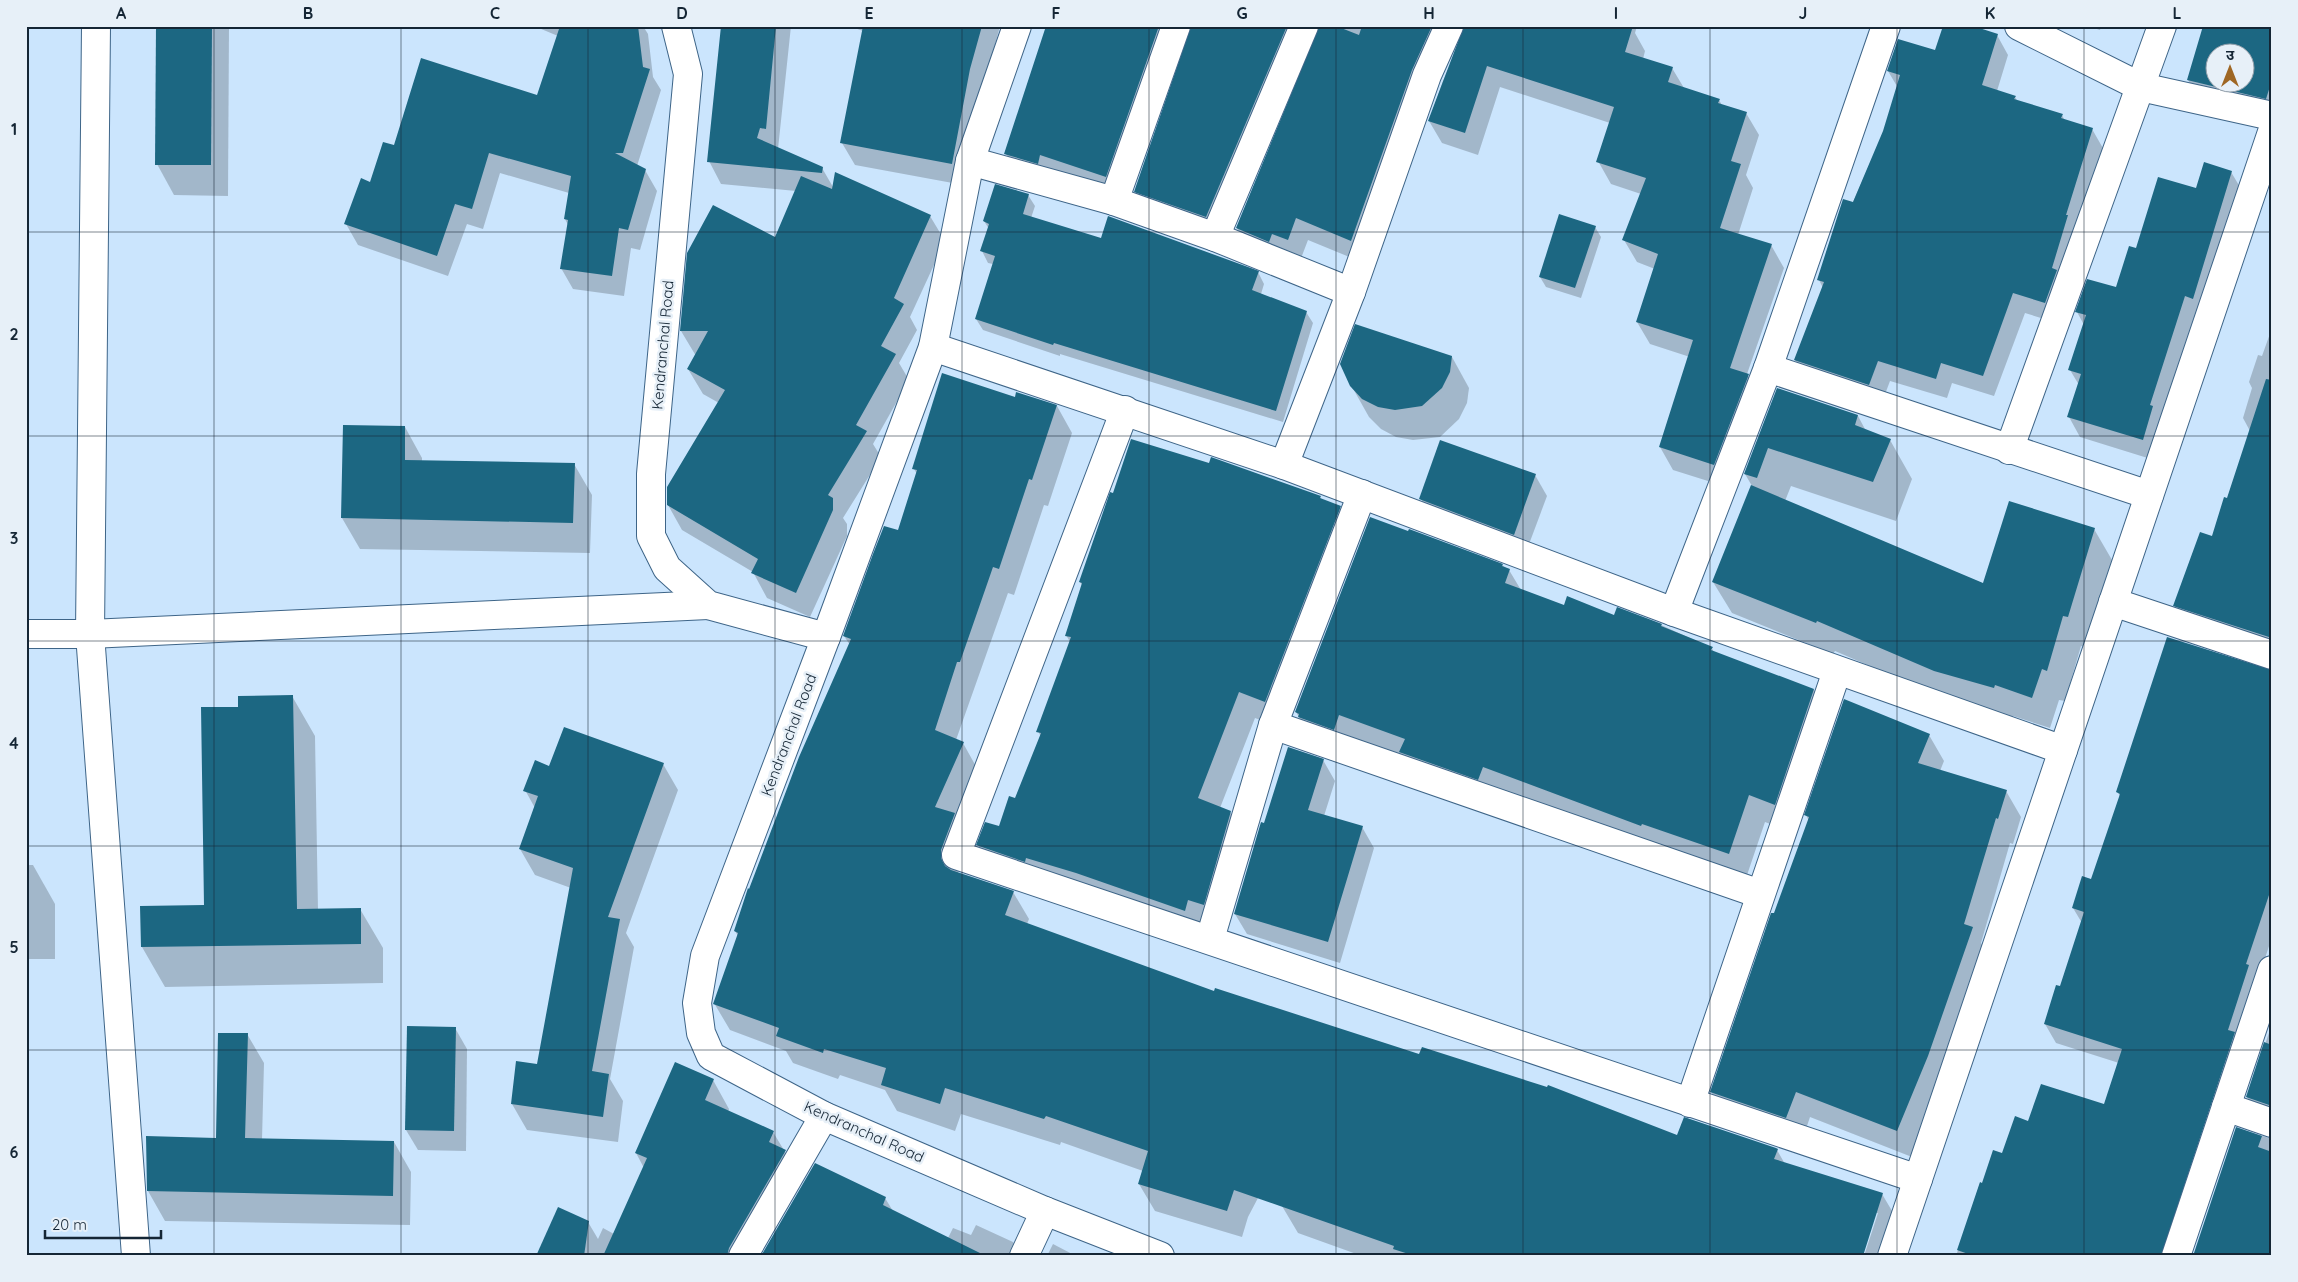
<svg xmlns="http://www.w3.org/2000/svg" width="2298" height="1282" viewBox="0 0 2298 1282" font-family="Quicksand,'Noto Sans Devanagari',sans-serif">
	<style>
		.shadow { fill: #0003; fill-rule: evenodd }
		.building { fill: #1c6782; fill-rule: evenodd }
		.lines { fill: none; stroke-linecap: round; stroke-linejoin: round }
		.minor-casing { stroke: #3e6588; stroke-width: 30 }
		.minor { stroke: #fff; stroke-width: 28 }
		.grid { fill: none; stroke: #152635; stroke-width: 1; stroke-opacity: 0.55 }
		.labels { text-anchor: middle; stroke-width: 5; stroke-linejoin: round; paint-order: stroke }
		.street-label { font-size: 15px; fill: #152635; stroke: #e7f0f8 }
		.neatline { fill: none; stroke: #152635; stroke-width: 2 }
		.grid-label { font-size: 16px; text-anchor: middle; font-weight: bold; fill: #152635 }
	</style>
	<rect width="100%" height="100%" fill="#cbe5fd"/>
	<g class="shadow">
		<path d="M158,26H229L228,196L174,195L157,164Z"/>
		<path d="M534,26H643L648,34L653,77L661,90L637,166L645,170L657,191L640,250L631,248L624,296L573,289L561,268L568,225L565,219L569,193L500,173L483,229L467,224L448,276L358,245L346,224L394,147L538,97L558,36Z"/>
		<path d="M723,26H791L778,149L822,168L833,187L930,216L945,241L910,317L917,330L899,363L909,380L873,444L881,457L843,518L847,524V536L810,617L767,598L753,572L682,530L668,505L719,403L703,394L688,369L696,356L681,331L688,253L776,239L796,191L721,184L709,161Z"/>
		<path d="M849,26H1000L958,184L855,165L842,143L863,31Z"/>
		<path d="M1046,26H1637L1635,33L1645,51L1643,59L1672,68L1684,88L1719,100L1722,105L1746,113L1759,135L1746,175L1753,188L1738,235L1771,245L1784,268L1747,374L1761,397L1727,487L1673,470L1660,447L1690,357L1650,344L1637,322L1655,269L1637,262L1624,240L1641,194L1611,184L1598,161L1610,123L1500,87L1478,155L1442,143L1429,121L1443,81L1464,33L1453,35L1364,263L1308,240L1300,261L1250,251L1237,228L1319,33H1316L1219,239L1148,214L1135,191L1191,33H1186L1119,199L1019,177L1006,154L1047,28Z"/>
		<path d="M2087,26H2101L2100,30Z"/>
		<path d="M2205,26H2272V118L2200,101L2188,80ZM2216,52H2246V82H2216Z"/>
		<path d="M1997,35L2008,55L1997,91L2015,97L2018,102L2062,115L2065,121L2092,129L2104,150L2057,323L2025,313L1994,396L1952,383L1947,398L1890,381L1881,405L1807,380L1795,360L1823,288L1819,280L1884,131L1898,88L1888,71L1936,52Z"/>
		<path d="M2231,172L2243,192L2154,460L2080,437L2069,417L2079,385L2070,370L2084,325L2077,312L2117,289L2137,250L2197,190Z"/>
		<path d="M1028,195L1035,206L1031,218L1102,240L1258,272L1264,284L1261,294L1306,312L1313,323L1283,422L1060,354V356L983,330L976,319L993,264L988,263L982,251L989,229L984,221Z"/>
		<path d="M1595,227L1601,237L1581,298L1546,287L1540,277Z"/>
		<path d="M2272,328V653L2186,625L2175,605L2212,537L2227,500L2250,431L2243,418L2252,388L2249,382L2258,355L2262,356Z"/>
		<path d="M1452,357L1469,388L1467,403L1459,419L1440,437L1413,440L1396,437L1381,429L1369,417L1351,385Z"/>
		<path d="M1778,389L1858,416L1866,431L1890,440L1912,479L1896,521L1791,486L1785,501L1984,584L2094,529L2112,560L2086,648L2081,646L2065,701L2059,700L2050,728L2013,716L2012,719L1953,702L1835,651L1833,654L1732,613L1713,582L1752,486L1745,474Z"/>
		<path d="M1016,398L1057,406L1072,433L1048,506L1044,505L1014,595L1008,593L956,740L963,743L978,770L970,841L958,873L1013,892L1029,919L1027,924L1215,993L1678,1136L1777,1150L1785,1164L1882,1194L1898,1221L1887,1256H1864L1878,1213H1875L1861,1256H1362L1298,1233L1282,1206L1281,1154L1248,1217L1242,1237L1155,1211L1139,1184L1143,1171L1061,1142L1060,1145L961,1114L955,1131L897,1111L885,1090L840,1075L838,1079L793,1063L786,1051L730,1030L714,1003L738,936L735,931L850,645L844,636L899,532L917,474L914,469Z"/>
		<path d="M405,427L422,458V462L574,464L592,495L590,553L360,549L342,518Z"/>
		<path d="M1535,475L1547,496L1525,555L1433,520L1421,499Z"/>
		<path d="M1320,497L1322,500L1340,507L1356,534L1281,728L1255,718L1220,808L1230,812L1246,839L1219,931L993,872L978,845L1000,827L1016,800L1041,737L1038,731L1070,642L1066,635L1082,585L1080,582Z"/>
		<path d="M1502,565L1509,570L1521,590L1564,606L1661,625L1712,648L1714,653L1814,690L1830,718L1791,832L1765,822L1745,881L1312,740L1296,712Z"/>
		<path d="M2272,671V937L2167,1256H1956L1980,1183L1983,1184L2003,1154L2029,1122L2105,1106L2119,1063L2056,1043L2045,1024L2060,988L2082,923L2073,908L2092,881L2120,797L2118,792Z"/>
		<path d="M292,696L315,736L318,910L360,909L383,948V983L165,987L142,947V907L206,906L239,708Z"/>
		<path d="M1929,735L1944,761L1940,771L2006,791L2021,817L2013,844L2010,843L1981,943L1987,954L1912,1157L1810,1117L1801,1144L1727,1118L1711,1092L1809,821L1806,815Z"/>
		<path d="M1323,760L1335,781L1324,816L1362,827L1374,848L1340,963L1247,934L1235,914Z"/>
		<path d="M663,764L678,790L626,933L634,947L610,1079L623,1101L618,1142L527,1130L512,1104L538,1066L571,888L535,875L520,849L535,808L525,790L550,767Z"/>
		<path d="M26,865H33L55,904V959H26Z"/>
		<path d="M2272,1024V1120L2257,1115L2247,1097Z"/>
		<path d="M455,1028L467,1049L466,1151L418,1150L406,1130Z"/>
		<path d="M247,1034L264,1063L262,1140L394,1142L411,1172L410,1225L165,1221L148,1191L147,1138L217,1139Z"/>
		<path d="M713,1080L729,1109L728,1112L773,1132L802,1180L758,1256H537L588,1222L598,1239L603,1228L614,1234L644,1168L636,1153Z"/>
		<path d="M2237,1128L2272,1139V1256Z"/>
		<path d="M885,1198L893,1211L948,1238L953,1228L971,1235L976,1225L1013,1242L1021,1256H763Z"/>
		<path d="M1053,1244L1076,1256H1047Z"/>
	</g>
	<g class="building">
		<path d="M156,26H212L211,165H155Z"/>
		<path d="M560,26H638L643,67L650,69L623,153H615L646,169L628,230L619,228L612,276L560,269L568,220L564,219L571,176L489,153L472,209L455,204L437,256L344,224L361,178L370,182L383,142L394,145L421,58L537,95Z"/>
		<path d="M721,26H776L766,129L760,128L757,138L823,167L822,173L707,162Z"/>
		<path d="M863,26H982L970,69L952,164L840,143Z"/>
		<path d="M1046,26H1159L1106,177L1040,155L1038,164L1004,154Z"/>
		<path d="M1191,26H1287L1206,217L1134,192Z"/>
		<path d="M1319,26H1336L1359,35L1362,26H1432L1412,70L1351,241L1296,218L1288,240L1272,234L1269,242L1236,228Z"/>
		<path d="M1464,26H1633L1625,52L1673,67L1668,82L1720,99L1718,103L1747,112L1731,161L1741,164L1720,228L1772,244L1730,368L1749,374L1714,465L1659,447L1693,340L1636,322L1658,254L1622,240L1646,178L1596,162L1614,107L1487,66L1465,133L1428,121Z"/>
		<path d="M1943,26H1973L1998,34L1982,85L2016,96L2014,99L2063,114L2061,118L2093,128L2066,215H2068L2052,268L2057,270L2045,303L2013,293L1983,376L1941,363L1936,379L1878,361L1869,385L1794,360L1824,282L1817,280L1843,199L1853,202L1883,131L1900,75L1887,71L1898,39L1935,50Z"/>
		<path d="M2203,26H2272V80L2266,99L2187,80ZM2216,52H2246V82H2216Z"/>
		<path d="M2204,162L2232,171L2193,299L2185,296L2150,405L2153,406L2143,440L2067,417L2081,374L2068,370L2086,315L2075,312L2087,279L2116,287L2129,246L2136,248L2158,177L2196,188Z"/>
		<path d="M835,172L931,215L894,298L904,304L881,346L896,354L856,425L867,431L828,495L833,498V510L796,593L751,573L758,559L667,505V487L725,390L687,369L708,331H680L687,253L713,205L775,237L801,176L832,189Z"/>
		<path d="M995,184L1029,194L1023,214L1101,238L1108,216L1259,271L1252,290L1307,311L1276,411L1054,343L1053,345L975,319L995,256L980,251L989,224L983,221Z"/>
		<path d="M1559,214L1596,226L1575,288L1539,277Z"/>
		<path d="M1355,324L1452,356L1450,372L1442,388L1422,406L1395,410L1378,407L1362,399L1350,386L1340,364Z"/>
		<path d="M942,373L1015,397L1016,392L1057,405L1032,480L1029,479L999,569L993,567L960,662H957L935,730L964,742L935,807L955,813L941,850V858L945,866L951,870L1014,891L1005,915L1214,991L1215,988L1419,1054L1422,1047L1547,1087L1548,1085L1677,1135L1684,1117L1776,1148L1778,1149L1774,1159L1883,1193L1863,1256H1415L1393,1249L1394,1246L1234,1190L1227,1211L1138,1184L1148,1151L1046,1116L1044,1119L945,1088L940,1104L881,1085L886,1068L824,1049L823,1053L776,1036L779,1028L713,1004L738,933L734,931L748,888L749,889L799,757L851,639L843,636L873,554L884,526L898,530L917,470L912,469Z"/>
		<path d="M2266,379L2272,380V638L2173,606L2200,532L2212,536L2224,497L2227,498Z"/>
		<path d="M1777,388L1858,415L1855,425L1891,439L1873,482L1768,448L1757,478L1744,474Z"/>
		<path d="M343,425L405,426V460L575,463L573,523L341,518Z"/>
		<path d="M1131,439L1209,463L1211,457L1321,496L1320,498L1341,506L1265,702L1239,692L1198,798L1231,811L1204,905L1188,900L1185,911L1076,873L1026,858L1025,862L976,845L985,822L999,826L1009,796L1015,798L1041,733L1036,732L1071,637L1065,636L1082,583L1079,582L1110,492L1113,493Z"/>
		<path d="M1440,440L1536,474L1514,535L1419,499Z"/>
		<path d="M1751,485L1983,583L2009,501L2095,528L2068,617L2063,616L2047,671L2042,669L2032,698L1995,685L1994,688L1934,671L1817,621L1816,623L1712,582Z"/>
		<path d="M1370,517L1408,531L1409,529L1503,564L1502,566L1510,569L1505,583L1564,605L1567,596L1614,615L1617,607L1662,624L1661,626L1713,647L1711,650L1814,689L1775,805L1749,795L1729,854L1642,824L1641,826L1483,767L1478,780L1399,752L1405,739L1339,715L1334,730L1298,717L1299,714L1295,712Z"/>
		<path d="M2167,637L2272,670V886L2246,964L2249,965L2228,1030L2235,1032L2161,1256H1974L1957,1250L1980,1182L1982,1183L1993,1150L2002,1153L2015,1116L2028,1121L2041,1084L2104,1104L2122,1049L2044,1024L2056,985L2060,986L2084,912L2072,908L2082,876L2091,879L2120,794L2116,792Z"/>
		<path d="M293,695L297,909L361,908V944L141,947L140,906L204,905L201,707H238V696Z"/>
		<path d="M1844,699L1930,734L1918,763L2007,790L1998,819L1996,818L1964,924L1973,927L1928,1056L1897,1131L1796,1092L1786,1118L1710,1092L1771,913H1774L1809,817L1804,815Z"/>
		<path d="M564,727L664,763L608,917L620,919L592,1071L609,1074L603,1117L511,1104L516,1061L537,1064L573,868L519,849L538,796L523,791L535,760L549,766Z"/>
		<path d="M1288,747L1324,759L1308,810L1363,826L1328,942L1234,914L1261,822L1264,823Z"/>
		<path d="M407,1026L456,1027L454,1131L405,1130Z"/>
		<path d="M218,1033H248L245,1138L394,1141L393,1196L147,1191L146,1136L216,1138Z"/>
		<path d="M2264,1042L2272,1045V1106L2246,1097Z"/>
		<path d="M675,1062L714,1079L705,1100L774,1131L769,1142L786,1150L729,1248L727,1256H603L647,1158L635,1153Z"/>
		<path d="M2236,1127L2262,1136L2258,1147L2272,1152V1256H2193Z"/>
		<path d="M815,1163L886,1197L883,1205L986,1256H761Z"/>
		<path d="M558,1207L589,1221L584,1256H536Z"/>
	</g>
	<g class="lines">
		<defs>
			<g id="minor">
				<path d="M96,26L90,634L136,1256"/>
				<path d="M676,26L688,74L651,474V536L667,568L708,605L826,637"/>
				<path d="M1017,26L970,161L933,347L826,637L705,956L697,1003L701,1033L711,1056L824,1116L1045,1211L1160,1256"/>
				<path d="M2019,26L2141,87L2272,116"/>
				<path d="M970,161L1114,201L1215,237L1351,292"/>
				<path d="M1114,201L1176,26"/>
				<path d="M1215,237L1304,26"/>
				<path d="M933,347L1284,465L1674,612L2063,750"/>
				<path d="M1768,368L2149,495"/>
				<path d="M1125,410L956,855L1918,1179"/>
				<path d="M2009,450L2162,26"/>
				<path d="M1284,465L1351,292L1427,75L1449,26"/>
				<path d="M2113,602L2272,655"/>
				<path d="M1674,612L1768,368L1886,26"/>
				<path d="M26,634H90L708,605"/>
				<path d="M1273,725L1760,894"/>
				<path d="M1210,939L1273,725L1362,494"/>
				<path d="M1690,1103L1837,671"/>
				<path d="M2226,1107L2272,1123"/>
				<path d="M743,1256L824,1116"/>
				<path d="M1024,1256L1045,1211"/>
				<path d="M1892,1256L2272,132"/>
				<path d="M2176,1256L2272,970"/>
			</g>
		</defs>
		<use href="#minor" class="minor-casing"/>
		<use href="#minor" class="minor"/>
	</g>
	<path class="grid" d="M214,26V1256M401,26V1256M588,26V1256M775,26V1256M962,26V1256M1149,26V1256M1336,26V1256M1523,26V1256M1710,26V1256M1897,26V1256M2084,26V1256M26,232H2272M26,436H2272M26,641H2272M26,846H2272M26,1050H2272"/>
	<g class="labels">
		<g class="street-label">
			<text transform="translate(663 345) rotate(-85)" y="5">Kendranchal Road</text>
			<text transform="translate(789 735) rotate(-69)" y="5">Kendranchal Road</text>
			<text transform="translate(864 1132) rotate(24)" y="5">Kendranchal Road</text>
		</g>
	</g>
	<rect width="2298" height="1282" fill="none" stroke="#e7f0f8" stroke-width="55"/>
	<g transform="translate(2230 68)"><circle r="24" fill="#e7f0f8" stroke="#939faa"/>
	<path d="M0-4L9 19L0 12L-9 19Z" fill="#9f6724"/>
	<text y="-8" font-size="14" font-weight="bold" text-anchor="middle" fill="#152635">उ</text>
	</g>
	<path d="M45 1230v8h116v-8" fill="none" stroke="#152635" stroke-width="2.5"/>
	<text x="52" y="1230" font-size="15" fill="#152635" stroke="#e7f0f8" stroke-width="4" paint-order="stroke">20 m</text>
	<rect x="28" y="28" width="2242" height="1226" class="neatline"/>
	<g class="grid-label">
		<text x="121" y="19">A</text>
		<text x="308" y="19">B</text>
		<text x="495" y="19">C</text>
		<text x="682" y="19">D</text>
		<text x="869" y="19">E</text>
		<text x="1056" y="19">F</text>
		<text x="1242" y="19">G</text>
		<text x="1429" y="19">H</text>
		<text x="1616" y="19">I</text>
		<text x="1803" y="19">J</text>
		<text x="1990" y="19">K</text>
		<text x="2177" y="19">L</text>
		<text x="14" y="135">1</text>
		<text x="14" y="340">2</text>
		<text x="14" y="544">3</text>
		<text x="14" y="749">4</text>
		<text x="14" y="953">5</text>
		<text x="14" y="1158">6</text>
	</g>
</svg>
